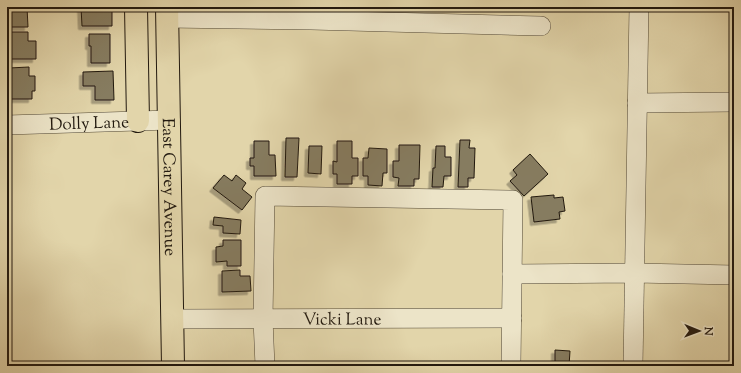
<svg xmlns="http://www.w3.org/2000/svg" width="741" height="373" viewBox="0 0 741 373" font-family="'Sorts Mill Goudy',serif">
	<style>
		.building { fill: #867b60; stroke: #22190f; filter: url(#shadow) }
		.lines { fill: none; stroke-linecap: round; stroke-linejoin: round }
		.minor-casing { stroke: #524836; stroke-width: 20 }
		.major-casing { stroke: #22190f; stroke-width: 24 }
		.minor { stroke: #ece4c8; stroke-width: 19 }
		.major { stroke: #e2d5aa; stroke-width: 22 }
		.labels { text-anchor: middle; stroke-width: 3; stroke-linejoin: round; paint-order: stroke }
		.street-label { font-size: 17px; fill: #22190f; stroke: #ece4c8 }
	</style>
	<defs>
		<filter id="shadow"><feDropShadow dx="-3.5" dy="3.5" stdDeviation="0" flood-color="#0004"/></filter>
	</defs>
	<rect width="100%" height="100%" fill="#e2d5aa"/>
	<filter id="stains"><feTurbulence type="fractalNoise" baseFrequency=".005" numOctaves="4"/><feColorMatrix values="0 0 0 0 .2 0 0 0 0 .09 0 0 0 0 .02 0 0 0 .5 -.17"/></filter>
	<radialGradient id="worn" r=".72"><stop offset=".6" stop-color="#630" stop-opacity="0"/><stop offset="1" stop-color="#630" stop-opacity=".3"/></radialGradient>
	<g class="building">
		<path d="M9,7H27L28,27H9Z"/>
		<path d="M81,7H112V26H82Z"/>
		<path d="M7,32H28V41H36V59H7Z"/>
		<path d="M89,34H110V63H91V46H89Z"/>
		<path d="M29,67V76H35V91H32V99H10L9,68Z"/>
		<path d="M113,71L114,100H95V86H83V72Z"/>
		<path d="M286,138H299L297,177H285Z"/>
		<path d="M460,140H470L469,148H475L474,178H468V187H458Z"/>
		<path d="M254,141H269V155H275L276,176H254V166H250V158H254Z"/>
		<path d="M337,141H352V158H358V176H352V184H337V174H333V161L337,162Z"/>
		<path d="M399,145H420L419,179H414V186H398L399,178L393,177V161H399Z"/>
		<path d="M309,146H322L321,174L308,173Z"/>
		<path d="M436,146H445V157H451V176H444L443,187H432L433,168H435Z"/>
		<path d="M369,148L387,149V173H383L382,186L368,185V176H363V158H368Z"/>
		<path d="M530,154L548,174L524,196L510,181L517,175L513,170Z"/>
		<path d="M224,175L232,181L236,175L246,183L242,189L252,197L242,210L213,188Z"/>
		<path d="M554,195V198L563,197L565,211L559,212L560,219L534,222L531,197Z"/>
		<path d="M214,217L241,220L240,234L223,233V226L213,225Z"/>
		<path d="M223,240H241V266H227V261L216,262V247L223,246Z"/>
		<path d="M240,270V276H250L251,291L222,292V271Z"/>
		<path d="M555,350L570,351L569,366H555Z"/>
	</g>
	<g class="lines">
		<defs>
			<g id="minor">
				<path d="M167,18L311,20L541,26"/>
				<path d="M637,103L734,102"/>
				<path id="s1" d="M7,125L170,120"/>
				<path d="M512,274L635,273L734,275"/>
				<path id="s2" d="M172,319L512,318"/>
				<path d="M265,366L263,319L265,196L513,200L511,366"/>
				<path d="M633,366L639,7"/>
			</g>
			<g id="major">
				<path d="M136,7L138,121"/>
				<path id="s3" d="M167,7L173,366"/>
			</g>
		</defs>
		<use href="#minor" class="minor-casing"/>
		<use href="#major" class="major-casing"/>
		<use href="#minor" class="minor"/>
		<use href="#major" class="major"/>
	</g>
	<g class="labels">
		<g class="street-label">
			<text dy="6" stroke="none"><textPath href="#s1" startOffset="82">Dolly Lane</textPath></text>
			<text dy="6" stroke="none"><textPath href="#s3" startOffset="180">East Carey Avenue</textPath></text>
			<text dy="6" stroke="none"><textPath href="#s2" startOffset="170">Vicki Lane</textPath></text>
		</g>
	</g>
	<rect width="741" height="373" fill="none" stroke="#e2d5aa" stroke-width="24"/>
	<rect x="8" y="8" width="725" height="357" fill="none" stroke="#22190f" stroke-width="2"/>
	<rect x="12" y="12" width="717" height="349" fill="none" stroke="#22190f"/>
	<g transform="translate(699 331) rotate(91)" stroke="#ece4c8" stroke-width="3" paint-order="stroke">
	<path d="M0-3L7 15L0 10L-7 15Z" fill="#22190f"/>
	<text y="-6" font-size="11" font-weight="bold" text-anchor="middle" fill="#22190f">N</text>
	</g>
	<rect width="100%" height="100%" filter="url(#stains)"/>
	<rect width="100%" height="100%" fill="url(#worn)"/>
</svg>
